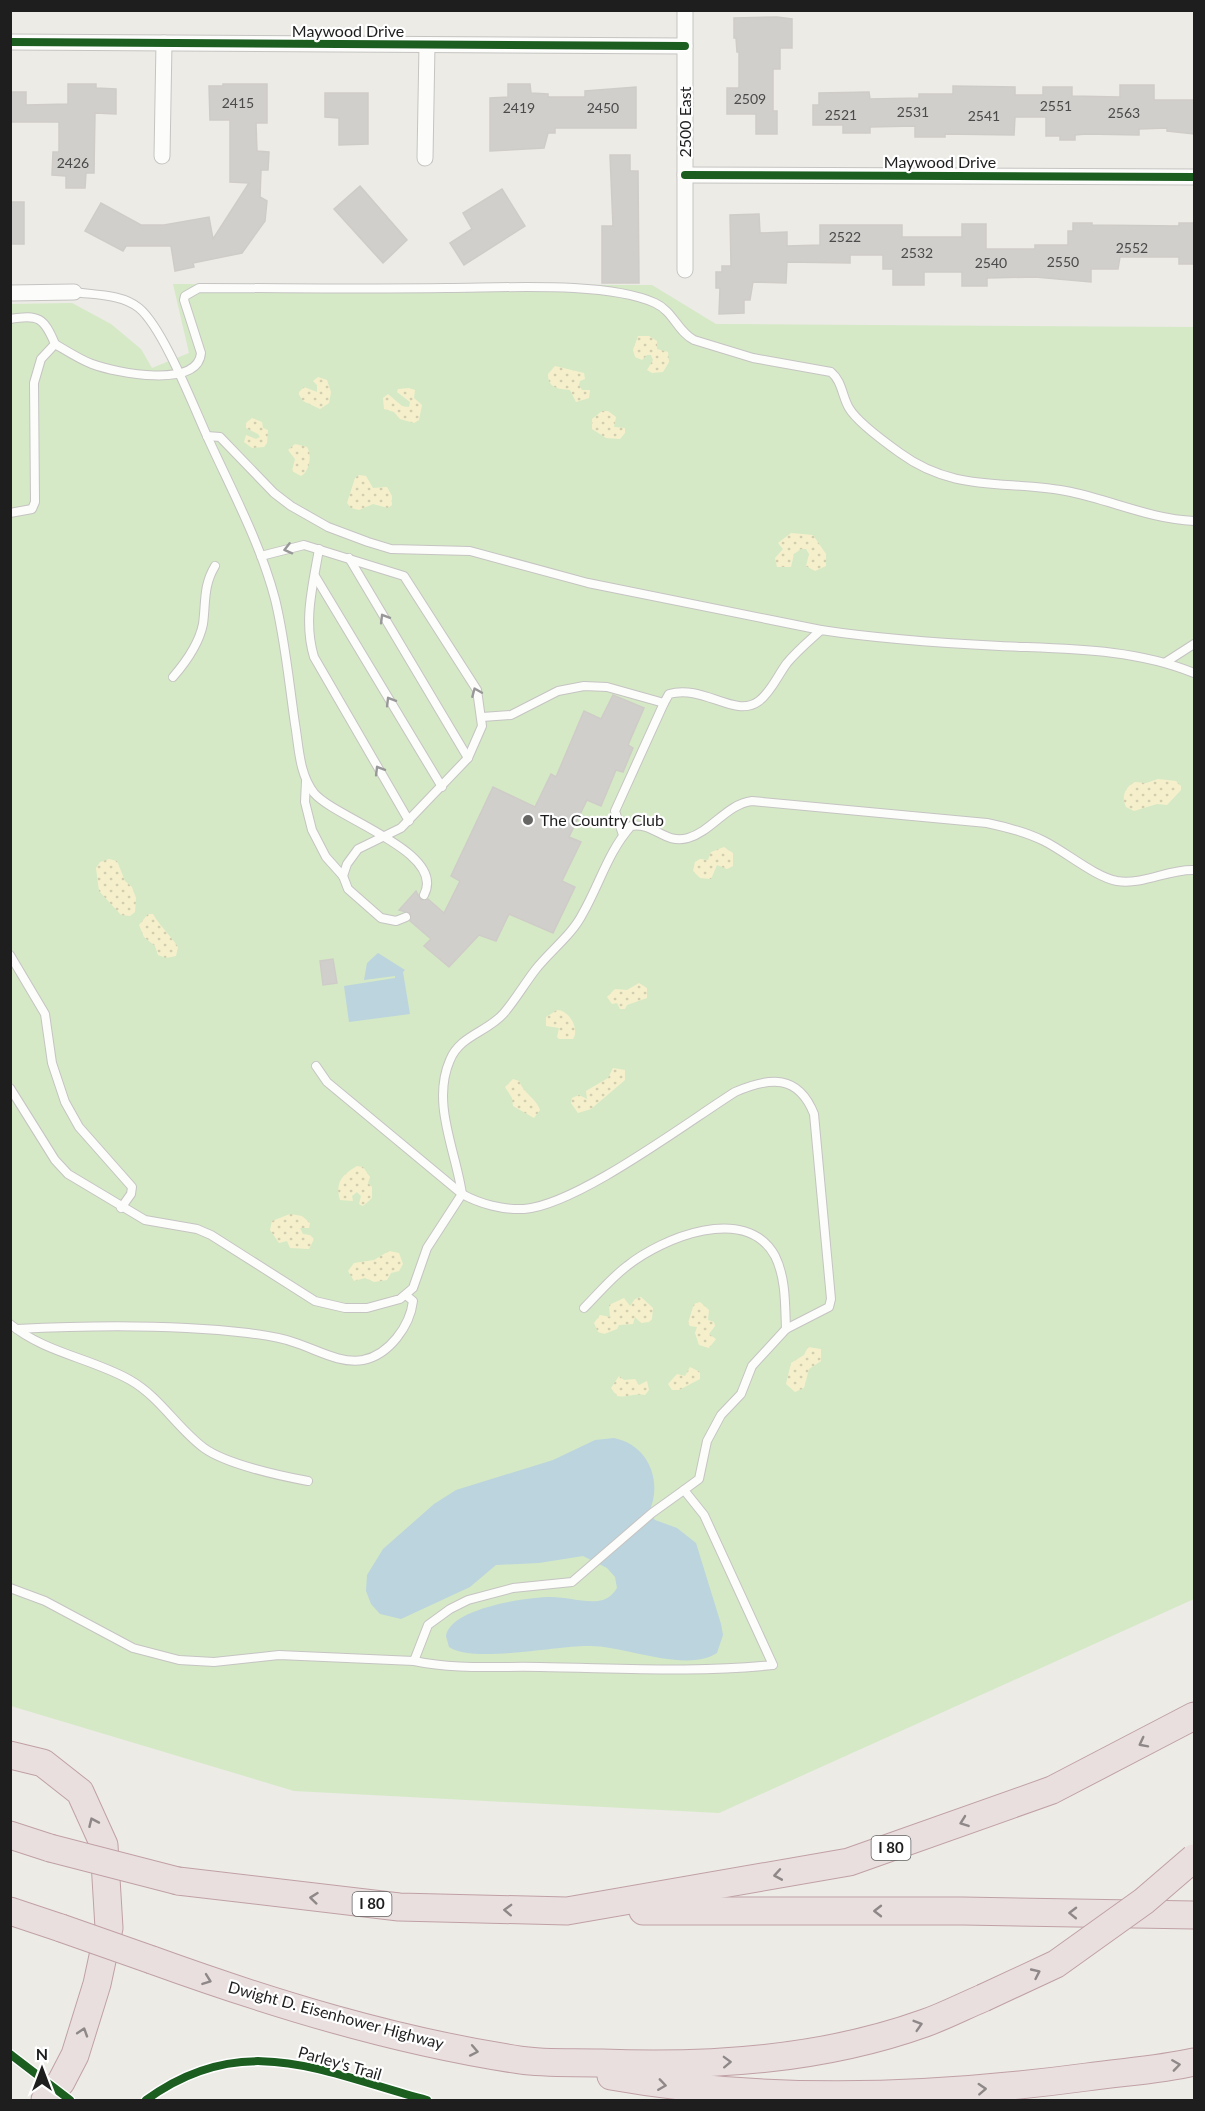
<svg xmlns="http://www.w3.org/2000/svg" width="1205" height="2111" viewBox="0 0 1205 2111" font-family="Lato,sans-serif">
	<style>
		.grass { fill: #d5e9c6 }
		.sand { fill: url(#sand-dots) }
		.water { fill: #bbd4de }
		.building { fill: #d0cfcc; stroke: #cfccc8; stroke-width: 1.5 }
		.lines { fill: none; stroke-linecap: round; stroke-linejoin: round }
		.lane-casing { stroke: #c5c4c2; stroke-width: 10 }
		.street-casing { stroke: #c5c4c2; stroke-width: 17 }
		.highway-casing { stroke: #c0a0a5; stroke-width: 29 }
		.lane { stroke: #fcfcfb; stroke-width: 8 }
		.street { stroke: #fcfcfb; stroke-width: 15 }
		.highway { stroke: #e9dfdf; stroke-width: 27 }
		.highway-bridge-casing { stroke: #c0a0a5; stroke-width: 29; stroke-linecap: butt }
		.highway-bridge { stroke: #e9dfdf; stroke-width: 27 }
		.cycleway-casing { stroke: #fff; stroke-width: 11 }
		.cycleway { stroke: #1b5e20; stroke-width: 8 }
		.oneway { stroke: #989898 }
		.oneway2 { stroke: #8e8888 }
		.poi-dot { fill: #666664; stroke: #fff; stroke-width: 2 }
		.labels { text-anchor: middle; stroke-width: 4.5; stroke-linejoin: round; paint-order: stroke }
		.number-label { font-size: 14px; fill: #4a4a4a }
		.shield { fill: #fff; stroke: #626262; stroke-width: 1.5 }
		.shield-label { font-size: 15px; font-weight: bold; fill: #1e1e1e }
		.street-label { font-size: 16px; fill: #1e1e1e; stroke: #fff }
		.poi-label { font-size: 16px; fill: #1e1e1e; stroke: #fff; text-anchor: start }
	</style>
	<defs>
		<pattern id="sand-dots" width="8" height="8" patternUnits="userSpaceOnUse" patternTransform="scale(1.5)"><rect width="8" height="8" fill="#f5f0cb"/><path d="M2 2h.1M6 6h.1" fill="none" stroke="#d2cdae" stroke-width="1.8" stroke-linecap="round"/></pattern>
	</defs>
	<rect width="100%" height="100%" fill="#ecebe6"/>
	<path class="grass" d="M173,284L652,285L716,324L1194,327V1599L719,1813L294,1791L11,1706V304L72,303L111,324L141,349L152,368L189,353Z"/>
	<g class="sand">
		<path d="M638,336H649L657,341V349L668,352L669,362L663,372L652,373L647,370L653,360L651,355H647L642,360L635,357L633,350Z"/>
		<path d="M555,366L584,373L585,379L580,381L579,385L582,390H590L589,398L576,402L570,390C558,389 548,388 548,374Z"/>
		<path d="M318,377L327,380L331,392L329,403L320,409L303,401L298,393L304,387L317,392V385L313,381Z"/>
		<path d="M409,388L415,390L414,398L422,405L419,420L414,423L400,419L394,412L384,409L383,398L388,394L402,406L409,407L410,402L397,392L398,389Z"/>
		<path d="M602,411H608L616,417L614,427L625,428V433L620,439L606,438L592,429V419Z"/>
		<path d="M252,418L262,422L263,428L268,430L267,443L264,447L252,448L244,442L246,435L256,439L260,437L258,434L246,428V423Z"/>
		<path d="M295,444L307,447C312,455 310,471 301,476L292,471L295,459L288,450Z"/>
		<path d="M359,475L366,476L373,488L387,487L392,496V505L388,508L373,504L359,510L351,508L347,503L355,478Z"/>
		<path d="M791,533L813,535L826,554V566L815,571L806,566L809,554L806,549H801L794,554L791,567H777L775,558L783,549L778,543Z"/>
		<path d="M1158,779L1176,781L1181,786V790L1167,805L1157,804L1134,811L1126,807C1121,796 1125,787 1135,782L1146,783Z"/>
		<path d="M724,847L733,853V866L727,869L717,865L711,879L700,878L693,871L695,862L700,859L708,860L711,852Z"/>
		<path d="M109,859L117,861L125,881L132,887L136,898L135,912L130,916L121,915L99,891L96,868L100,862Z"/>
		<path d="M148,914H153C159,925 171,936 178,947L176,956L166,958L158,955L155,946L144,937L139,925Z"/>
		<path d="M639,983L647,988V998L627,1005L625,1009H620L617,1003L612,1004L607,997L615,989L627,990Z"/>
		<path d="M557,1010C569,1010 580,1029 573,1039H559L557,1037L559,1028L546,1026V1017Z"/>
		<path d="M613,1068L625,1070V1080L591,1109L578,1113L571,1103L572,1098L579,1095L587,1099L586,1091L608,1078Z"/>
		<path d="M513,1079L519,1081C524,1094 537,1099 540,1110L534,1118L513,1106L512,1098L505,1087Z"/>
		<path d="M357,1166L363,1167L370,1177L368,1183L372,1187V1198L363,1206L359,1204L361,1196L357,1192L352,1196L353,1201L340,1200C335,1182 342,1175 357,1166Z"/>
		<path d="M290,1214L302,1216L310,1223L309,1228H300L303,1234L310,1235L314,1239L309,1249L290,1248L287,1241L279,1243L270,1230L272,1221Z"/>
		<path d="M389,1251L399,1253L403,1264L399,1271L391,1273L387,1280L374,1282L365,1278L354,1281L348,1271L354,1263L374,1260Z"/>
		<path d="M641,1297L653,1308L652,1319L649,1322L641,1323L635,1317L633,1324L619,1325L617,1329L604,1334L598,1332L594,1323L600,1315L610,1317L609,1305L624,1298L630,1306L635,1299Z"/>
		<path d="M700,1302L709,1310L708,1320L714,1322L715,1326L709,1334L716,1339L709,1348L699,1345L695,1333L697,1327L690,1326L688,1323L694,1304Z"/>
		<path d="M808,1347L821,1349V1361L809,1369L804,1388L795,1392L786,1384L791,1363L804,1355Z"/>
		<path d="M690,1367L700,1372V1379L679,1390H672L668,1384L677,1374L685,1376Z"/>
		<path d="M619,1376L624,1380L635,1379L639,1385L647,1381L649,1390L645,1395C634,1393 625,1398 617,1396L611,1388Z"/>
	</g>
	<g class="water">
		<path d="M378,953L405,970L403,972L410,1014L349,1022L344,986L395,978V976L364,980L367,963Z"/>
		<path d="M614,1438C649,1445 663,1482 649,1512L655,1520L677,1528L696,1543L721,1624L723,1635L717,1653C686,1673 625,1646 590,1646C558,1645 473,1664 449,1647L446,1636C450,1608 528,1597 551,1597C568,1597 587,1604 603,1600C609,1598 614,1593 617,1588L615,1577L607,1568L583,1556L539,1563L496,1565L470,1587L401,1619L380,1614L371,1604L366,1591L367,1575L383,1549L434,1504L456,1490L553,1460L595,1440Z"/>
	</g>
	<g class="building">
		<path d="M777,17L792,19V48H780V69H773V111H777V134H756V114H727V88H739V52H737L736,38H734V18Z"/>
		<path d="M68,84H96V88L116,89V114L95,113L94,173H86L85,188H66V176L52,175L53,152H59V122H10L11,92H26V105L68,104Z"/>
		<path d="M223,84H267V123H256L257,151L269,152L268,170H261L260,197L267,201L265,221L242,253L193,263L194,267L175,271L171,246H126L123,251L85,231L101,203L141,225H164L209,217L213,239L249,183L230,182V120H210L209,86H223Z"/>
		<path d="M508,84H530L531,93L548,94V97H585V91L636,87V128H555V133H548L544,148L490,151V98L508,97Z"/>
		<path d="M1120,85H1154V100H1194V134L1167,131V128L1139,129V135L1086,134L1075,135V140H1060V136H1046V117H1015L1014,135L945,134V137H915V126L870,127V133H843V125H813V105H819V93L869,92L870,99L919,98V94H953V86L1015,87V95H1043V87H1072V96L1120,97Z"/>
		<path d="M325,93H368V144L339,145V118L325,117Z"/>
		<path d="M610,155H630V171H638L639,283H602V226H613Z"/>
		<path d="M360,186L407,240L383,263L334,209Z"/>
		<path d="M502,189L525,226L464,265L450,243L472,229L463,213Z"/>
		<rect x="10" y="202" width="14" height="42"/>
		<path d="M759,214L760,233L787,232V246L820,245V225H902V237H962V224H986V249H1035V245H1068V231H1073V223H1092V225L1179,226V223H1194V264H1179V257H1120L1118,269H1091V282L1035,277L987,278V286H962V272H924V285H893V269H883V255H850V263L787,262L786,283L753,282L750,300H744V313L719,314L720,288H716V272H722V266H731L730,215Z"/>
		<path d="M613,695L644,708L628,745L633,748L623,772L616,770L601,806L587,800L569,837L581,842L562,881L575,887L553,933L509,914L496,941L479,935L449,967L424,946L431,939L410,921V913L399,910L416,891L421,900L428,899L444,913L460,881L451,876L493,787L535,807L551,774L556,777L584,711L601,719Z"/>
		<path d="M333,959L337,983L323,985L320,961Z"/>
	</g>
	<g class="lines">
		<defs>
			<g id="lane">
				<path d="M74,292C95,295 122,294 139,308C163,328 193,405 207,436C231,489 260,542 275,599C285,639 289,683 295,724C299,747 299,774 314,793C336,819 447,852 424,895"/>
				<path d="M10,319C39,314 44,318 55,344C67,351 79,359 92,364C116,373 198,389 201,353L184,300L185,296L199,288C282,288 364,289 447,288C502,288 606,281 655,303C673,311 678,332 694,340L753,358L831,372C842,381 842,396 849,408C857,422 886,443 900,453C956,494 1008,479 1071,492C1113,501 1151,519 1194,521"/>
				<path d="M207,436L220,437L274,493L291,506L328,527L368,542L391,549L470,551L588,583L821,630"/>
				<path d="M10,513L32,509L35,502L34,383L41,359L55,344"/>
				<path d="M319,549C313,585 303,621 314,657L409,821"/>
				<path d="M261,556L304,545L404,576L477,690L482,726L468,758L401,828L358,849L347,864L343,876"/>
				<path d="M349,558L468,758"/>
				<path d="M315,576L442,787"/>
				<path d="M1166,662L1194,644"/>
				<path d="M173,677C186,662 199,644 203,624C206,602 203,586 215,566"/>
				<path d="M664,703L669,694C704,684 735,719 759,701C771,692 778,675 787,663C797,651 809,641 821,630C880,639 940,643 1000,646C1065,649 1133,648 1194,673"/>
				<path d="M482,717L511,715L558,691L584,686L607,687L664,703L615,811L623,835"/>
				<path d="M306,781L305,802L312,830L326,857L343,876L348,889L381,918L396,921L406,917"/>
				<path d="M10,955L45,1014L52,1063L65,1102L79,1127L132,1187L131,1194L121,1208"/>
				<path d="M316,1066L327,1082L462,1194C480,1204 503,1210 524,1209C577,1205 686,1123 735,1092C770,1077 798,1074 814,1114L831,1299L829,1307L786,1329L752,1366L741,1394L721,1415L707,1441L699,1479L684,1490L704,1515L773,1665C696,1673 618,1668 540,1667C497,1666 457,1670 414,1661"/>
				<path d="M10,1088L55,1160L68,1174L145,1220L197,1229L211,1235L315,1301L345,1308H367L400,1299L413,1288L427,1248L462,1194C456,1151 431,1103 450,1060C460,1035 488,1032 504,1013C516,999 525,983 536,969C551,950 572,935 583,913C600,883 608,852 631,826C654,822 665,845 688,838C712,831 727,804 752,801L987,823C1006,827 1026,832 1044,841C1066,852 1095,877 1117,881C1144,885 1168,869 1194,870"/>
				<path d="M584,1308C598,1294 611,1278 627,1266C662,1238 746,1203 775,1256C786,1278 785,1305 786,1329"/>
				<path d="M10,1324C45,1353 91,1358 130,1380C160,1397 177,1428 204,1448C226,1464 280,1476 308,1481"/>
				<path d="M17,1329C94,1325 172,1324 248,1333C263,1335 279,1337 293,1342C316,1349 339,1364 363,1360C389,1355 410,1326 413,1301L407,1296"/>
				<path d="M10,1588L45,1601L133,1648L179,1660L214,1662L279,1655L414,1661L428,1625L450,1609L468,1600L513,1588L572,1582L652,1513L684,1490"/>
			</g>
			<g id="street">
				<path d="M10,42L685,46"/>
				<path d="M162,156L164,43"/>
				<path d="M425,158L427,45"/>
				<path d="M685,175L1194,177"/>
				<path d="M685,270V10"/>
				<path d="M10,293L74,292"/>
			</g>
			<g id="highway">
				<path d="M10,1755L43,1763L80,1792L104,1845L109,1928L97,1984L75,2055L61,2082L45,2100"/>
				<path d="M10,1835L50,1848"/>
				<path d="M178,1881L399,1907L567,1911L849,1862L1052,1790L1194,1716"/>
				<path d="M10,1911L61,1928"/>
				<path d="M643,1911H963L1194,1915"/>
				<path d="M152,1960C271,2003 394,2041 520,2060C547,2064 575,2062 602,2063C710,2067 822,2060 925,2023C945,2016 964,2006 983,1998"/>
				<path d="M611,2076C767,2104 931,2098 1087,2077C1122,2072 1159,2070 1194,2062"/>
			</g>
		</defs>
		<use href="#lane" class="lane-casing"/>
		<use href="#street" class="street-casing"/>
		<use href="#highway" class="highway-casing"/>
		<use href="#lane" class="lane"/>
		<use href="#street" class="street"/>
		<use href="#highway" class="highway"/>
		<defs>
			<g id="highway-bridge">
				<path d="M50,1848L178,1881"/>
				<path d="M61,1928L152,1960"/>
				<path d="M983,1998L1056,1964L1144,1901L1194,1858"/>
			</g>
		</defs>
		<use href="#highway-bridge" class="highway-bridge-casing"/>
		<use href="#highway-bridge" class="highway-bridge"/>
		<defs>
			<g id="cycleway">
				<path d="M10,42L685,46"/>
				<path d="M685,175L1194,177"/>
				<path d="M10,2054L70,2100"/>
				<path d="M146,2100C244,2028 324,2073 427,2100"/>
			</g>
		</defs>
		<use href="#cycleway" class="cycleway-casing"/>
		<use href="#cycleway" class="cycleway"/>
	</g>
	<defs><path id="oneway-chevron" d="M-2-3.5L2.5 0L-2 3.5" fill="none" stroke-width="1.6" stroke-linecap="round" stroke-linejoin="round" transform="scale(1.5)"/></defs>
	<g class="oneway">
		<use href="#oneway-chevron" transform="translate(288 549) rotate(166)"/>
		<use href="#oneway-chevron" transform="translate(384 618) rotate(-121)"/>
		<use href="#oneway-chevron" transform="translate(476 692) rotate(-113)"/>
		<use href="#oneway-chevron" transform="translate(390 701) rotate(-121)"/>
		<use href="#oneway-chevron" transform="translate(379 770) rotate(-121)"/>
	</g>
	<g class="oneway2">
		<use href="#oneway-chevron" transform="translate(1143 1743) rotate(153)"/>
		<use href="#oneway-chevron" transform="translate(93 1822) rotate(-114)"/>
		<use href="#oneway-chevron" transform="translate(964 1822) rotate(160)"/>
		<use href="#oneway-chevron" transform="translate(778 1875) rotate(170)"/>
		<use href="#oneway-chevron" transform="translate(314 1898) rotate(-174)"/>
		<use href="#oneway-chevron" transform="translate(508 1910) rotate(-178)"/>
		<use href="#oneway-chevron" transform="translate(878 1911) rotate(180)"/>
		<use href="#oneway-chevron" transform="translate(1073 1913) rotate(-179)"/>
		<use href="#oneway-chevron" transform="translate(1036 1973) rotate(-25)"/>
		<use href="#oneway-chevron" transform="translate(207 1980) rotate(20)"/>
		<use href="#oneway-chevron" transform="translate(918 2025) rotate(-17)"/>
		<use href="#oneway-chevron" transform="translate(83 2032) rotate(-72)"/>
		<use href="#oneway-chevron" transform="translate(474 2051) rotate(11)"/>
		<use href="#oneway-chevron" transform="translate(727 2062) rotate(-2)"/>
		<use href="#oneway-chevron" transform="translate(1176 2065) rotate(-8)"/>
		<use href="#oneway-chevron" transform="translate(662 2085) rotate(8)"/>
		<use href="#oneway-chevron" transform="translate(982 2089) rotate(-3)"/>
	</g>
	<circle class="poi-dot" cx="528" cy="820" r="6"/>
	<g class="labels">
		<g class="number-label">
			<text x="750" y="104">2509</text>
			<text x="238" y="108">2415</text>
			<text x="1056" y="111">2551</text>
			<text x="519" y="113">2419</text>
			<text x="603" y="113">2450</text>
			<text x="913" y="117">2531</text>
			<text x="1124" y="118">2563</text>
			<text x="841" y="120">2521</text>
			<text x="984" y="121">2541</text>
			<text x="73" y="168">2426</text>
			<text x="845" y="242">2522</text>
			<text x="1132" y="253">2552</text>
			<text x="917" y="258">2532</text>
			<text x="1063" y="267">2550</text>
			<text x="991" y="268">2540</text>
		</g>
		<g class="shield">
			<rect x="871.5" y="1836" width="39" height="24" rx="4.5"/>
			<rect x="352.5" y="1892" width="39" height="24" rx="4.5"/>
		</g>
		<g class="shield-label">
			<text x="891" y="1853">I 80</text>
			<text x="372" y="1909">I 80</text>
		</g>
		<g class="street-label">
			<text x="348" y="37">Maywood Drive</text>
			<text transform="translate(685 122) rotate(-90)" y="6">2500 East</text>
			<text x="940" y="168">Maywood Drive</text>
			<text transform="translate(336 2015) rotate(15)" y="6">Dwight D. Eisenhower Highway</text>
			<text transform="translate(340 2063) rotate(16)" y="6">Parley's Trail</text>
		</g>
		<g class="poi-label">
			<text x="540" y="826">The Country Club</text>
		</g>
	</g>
	<rect width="1205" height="2111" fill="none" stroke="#1e1e1e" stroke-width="24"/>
	<g transform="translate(42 2069)" stroke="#ffffff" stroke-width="4.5" paint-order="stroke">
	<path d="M0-4.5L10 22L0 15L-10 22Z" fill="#1e1e1e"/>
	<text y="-9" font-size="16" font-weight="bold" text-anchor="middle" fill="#1e1e1e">N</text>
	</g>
</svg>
